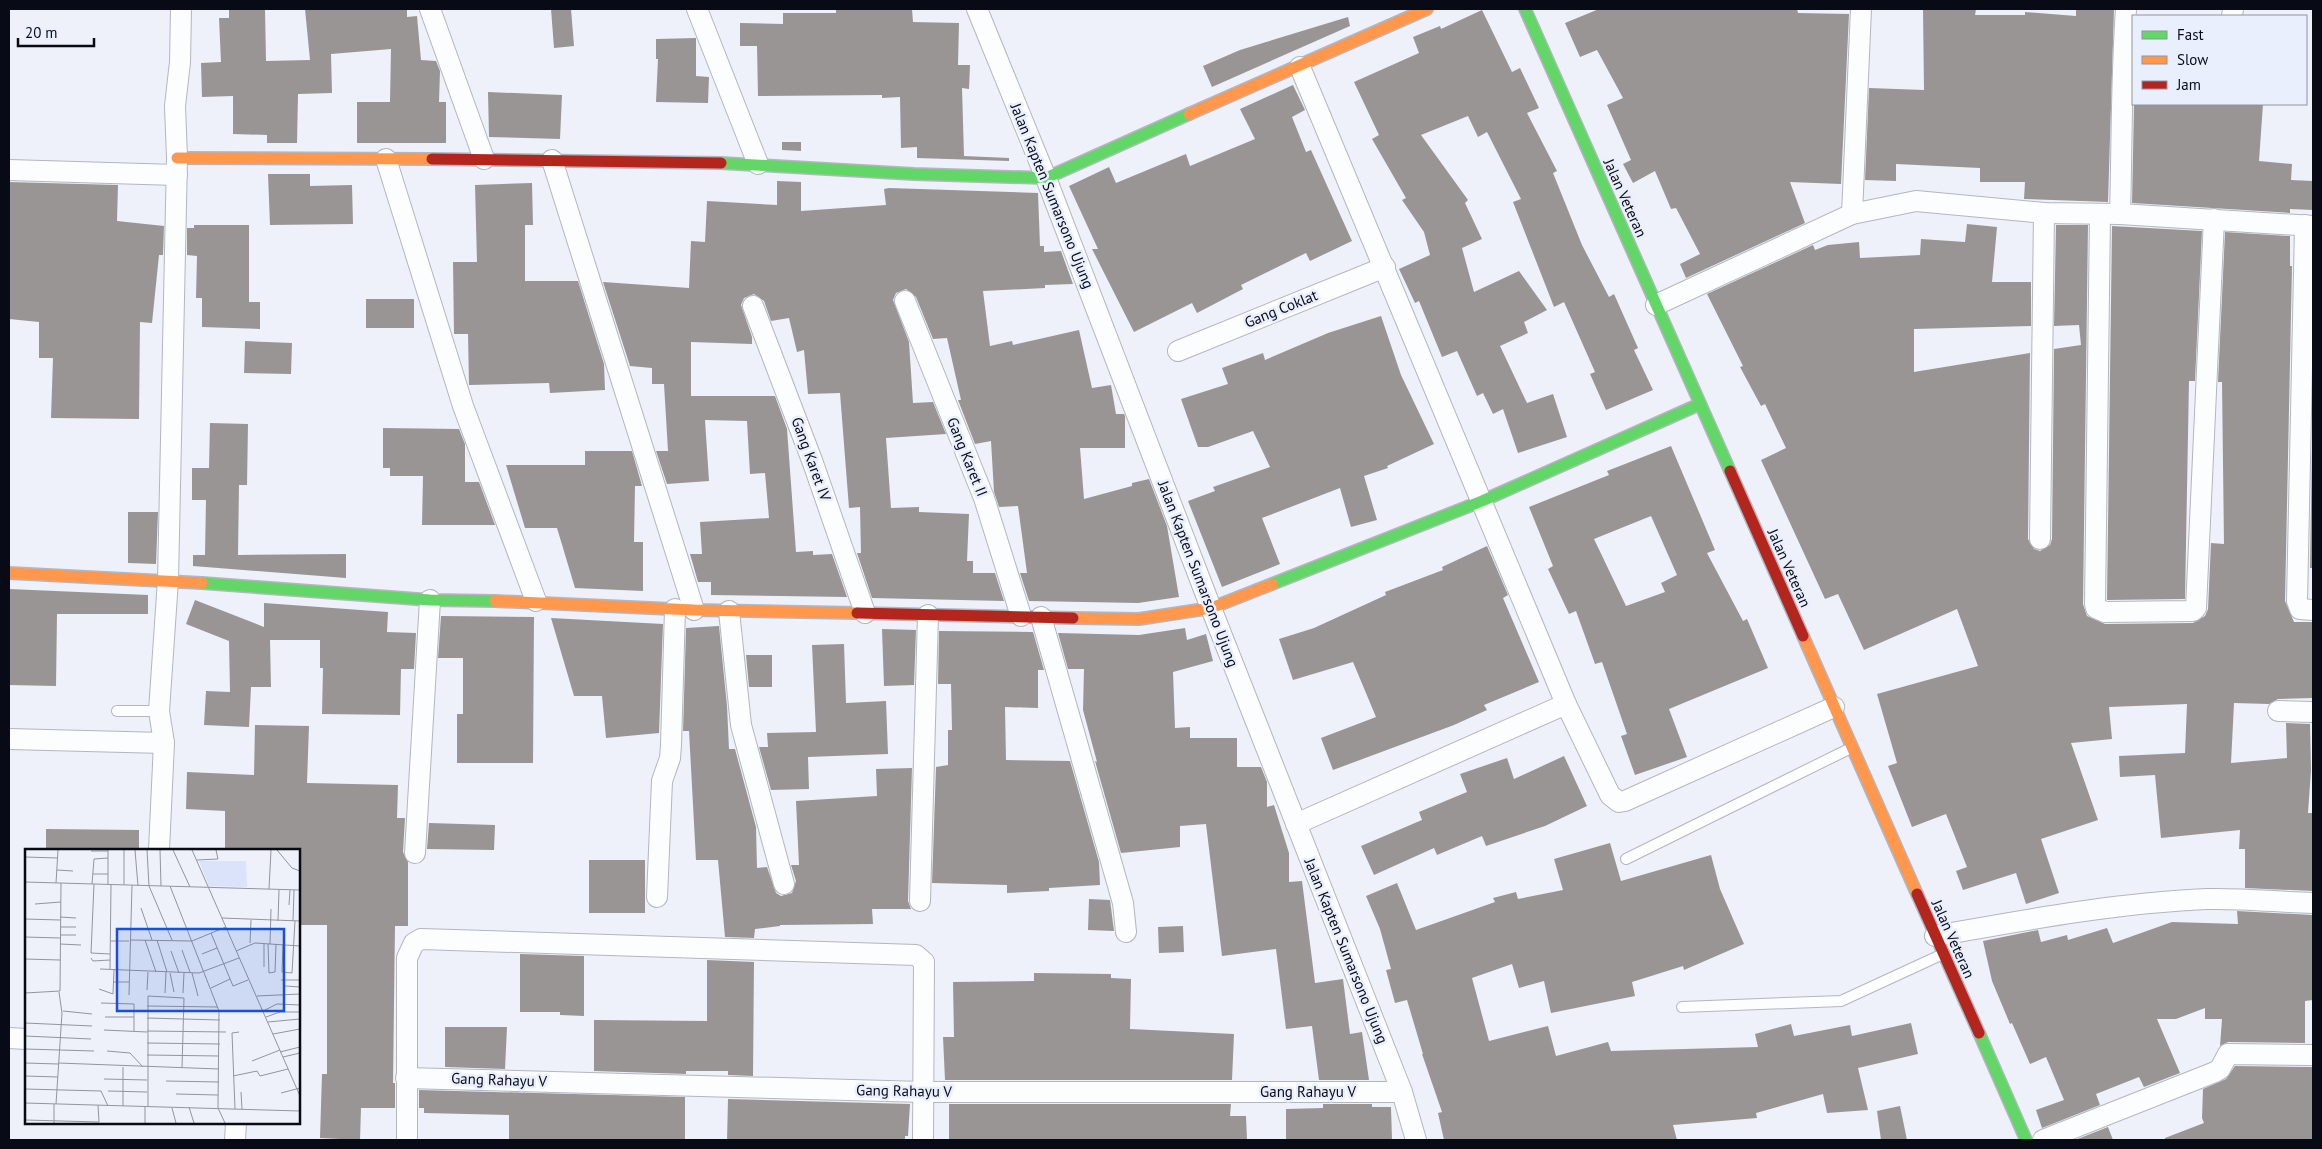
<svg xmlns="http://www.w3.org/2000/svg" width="2322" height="1149" viewBox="0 0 2322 1149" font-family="'PT Sans',sans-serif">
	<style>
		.building { fill: #999595; fill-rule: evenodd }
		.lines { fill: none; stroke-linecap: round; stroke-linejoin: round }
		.lane-casing { stroke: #b3b6c0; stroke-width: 12 }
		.street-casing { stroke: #b3b6c0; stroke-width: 22 }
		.fast-casing { stroke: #b3b6c0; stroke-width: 14 }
		.slow-casing { stroke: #b3b6c0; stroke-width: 14 }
		.jam-casing { stroke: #b3b6c0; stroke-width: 14 }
		.lane { stroke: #fcfdfe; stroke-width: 10 }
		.street { stroke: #fcfdfe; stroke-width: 20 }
		.fast { stroke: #63d668; stroke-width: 11 }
		.slow { stroke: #ff974d; stroke-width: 11 }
		.jam { stroke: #b3261e; stroke-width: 11 }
		.labels { text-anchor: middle; stroke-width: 5; stroke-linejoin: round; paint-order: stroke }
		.street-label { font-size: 15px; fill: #080b16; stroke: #eaeffd }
		.inset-road { fill: none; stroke: #92959e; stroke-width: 1 }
		.view { fill: #1d4ed8; fill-opacity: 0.15; stroke: #1d4ed8; stroke-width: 2.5 }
		.inset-edge { fill: none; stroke: #080b16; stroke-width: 2.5 }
	</style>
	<rect width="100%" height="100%" fill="#eef1f9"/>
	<g class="building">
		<path d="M229,9H265L266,61L310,60L305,9H407V17L417,16L421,60L436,61L440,71L439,102H446V143H357V102H390L391,49L331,54L332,93L298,94L297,143H267V135L233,134V96L202,97L201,63L221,62L219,18H229Z"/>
		<path d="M551,9H571L574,46L554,48Z"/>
		<path d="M836,9H912L913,22L959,23L958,65H970L969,89L962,88L964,156L1009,158V161L917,158V147L901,148L900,97L882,98V95L758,96L757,46H740V23L783,24V13H836Z"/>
		<path d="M1599,9H1797L1798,13L1849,14L1841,184L1790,182L1805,223L1686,278L1680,264L1700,254L1676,208L1671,209L1655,171L1633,183L1623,164L1631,160L1607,105L1623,98L1597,50L1580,57L1565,23Z"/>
		<path d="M1923,9H1976L1975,15H2025V12L2076,16V9H2114L2108,202L2024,199L2025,182H1980V168L1896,164V181L1865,180L1869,88L1924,90Z"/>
		<path d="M1482,10L1512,72L1520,68L1539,108L1527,113L1557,171L1553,173L1582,245L1609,297L1614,294L1638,348L1634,350L1653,390L1606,410L1590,374L1595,372L1564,302L1554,307L1513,202L1521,199L1487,132L1478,137L1468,116L1421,135L1468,200L1465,203L1482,239L1462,248L1474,292L1519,271L1547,310L1524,322L1528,333L1500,346L1527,403L1553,394L1567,437L1518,453L1503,409L1493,414L1483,393L1477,396L1457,351L1442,357L1419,301L1415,303L1399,269L1430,255L1424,232L1402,200L1406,198L1372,139L1379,135L1354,82L1419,53L1413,37L1440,26L1441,29Z"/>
		<path d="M1348,17L1350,26L1212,87L1203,66L1240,50Z"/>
		<path d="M696,38V76L709,77L708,103L656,102L658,59H656V39Z"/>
		<path d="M1293,85L1305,110L1292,117L1306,152L1311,150L1352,241L1310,261L1306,253L1241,285L1243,289L1197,313L1192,303L1134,332L1092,249H1098L1069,186L1109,167L1116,183L1186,154L1190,166L1255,139L1240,109Z"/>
		<path d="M488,92L562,95L560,139L489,137Z"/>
		<path d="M2134,104H2263L2259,161L2292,164L2291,180L2313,181V210L2290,209V213L2132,203Z"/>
		<path d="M782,142H801V151L782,150Z"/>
		<path d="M268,174H310V186L352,185L353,224L270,225Z"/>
		<path d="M777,181L801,182V211L886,205L884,189L889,188L1038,193L1040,246H1044V252L1061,251L1073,284L1045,285V288L983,291L990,346L1012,341L1013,345L1079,330L1092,388L1111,385L1116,414H1124L1125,416V448H1080L1084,499L1132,486V483L1149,479L1167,526L1179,597L1138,603L1029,601L1020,573H1027L1018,506L999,507L994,492L991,441L975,444L958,400H961L947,338L933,339L916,297L906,289L896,293L893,300L909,342L913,403L933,402L946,434L886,438L891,508L919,507V512L969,514L967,561H973V573H995L1004,601L872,598L857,553H861L860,507L849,508L840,393L808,394L804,350L797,352L789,318L771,321L764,301L754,294L744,298L741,305L752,337V344L691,342V396H775L787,429L796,552L813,551V555L832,554L847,597L711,595V582H698L690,554H702L700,522L769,518L765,473L750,474L747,421L705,420L709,481L667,484L656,451H668L664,384H652V368L630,366L603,282L689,288L691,241L705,242L707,201L777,205Z"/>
		<path d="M9,182L118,185L117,221L164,226L163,255H159L152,323L140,322L139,419L51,418L53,358H39V322L9,319Z"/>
		<path d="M532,183L533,225H525V281H578L604,364L605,390L550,393L549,383L469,385L468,334H454L453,262H477L475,185Z"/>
		<path d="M1967,224L1997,227L1992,282H2031V326L1914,329V372L2030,353L2028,539L2034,549L2040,551L2050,545L2052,539L2054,349L2081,345L2079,325L2054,326L2056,225H2088L2083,604L2087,616L2105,624L2193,623L2205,616L2208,609L2211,543L2224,544L2222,382H2218L2225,232L2290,236V266H2292L2285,601L2294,622H2313V698L2278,699L2269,704L2234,703L2231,763L2287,758L2286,723L2310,724L2311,770L2308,813H2313V891L2245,888V849H2239L2240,830L2161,838L2155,775L2120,777L2119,756L2185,753L2187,704L2109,707L2112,739L2071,743L2098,820L2041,839L2059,893L2026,904L2016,873L1963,890L1956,871L1967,867L1946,814L1912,827L1888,766L1897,763L1877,694L1978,666L1957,609L1864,650L1838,594L1825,599L1761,460L1786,448L1765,404L1761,406L1740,367L1743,366L1707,294L1813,245L1815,250L1828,245L1859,242L1860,258L1920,255L1921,239L1965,242Z"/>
		<path d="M194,225H249V302H260V329L202,327V298H196L197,256L187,255V228H194Z"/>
		<path d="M2112,226L2202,231L2195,381H2189L2185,599L2107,600Z"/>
		<rect x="366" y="299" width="48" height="29"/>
		<path d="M1381,316L1401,375L1434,444L1387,466L1388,468L1364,476L1377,520L1351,527L1340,488L1262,518L1280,564L1222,587L1188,501L1215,491L1213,487L1270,467L1253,431L1208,447H1198L1181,399L1228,384L1222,368L1263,353L1265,360L1328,333Z"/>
		<path d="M245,341L292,343L291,374L244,373Z"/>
		<path d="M210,423L248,424L247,485H239L238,555L346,554V578L193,566V555H205L206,500H192V468H209Z"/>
		<path d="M383,428L459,429L465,444V482H479L495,525H422L423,476H390V468H383Z"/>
		<path d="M2312,445H2313V568H2310Z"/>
		<path d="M1671,446L1715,550L1707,553L1743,621L1747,619L1768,668L1669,709L1687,757L1635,775L1621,736L1627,734L1602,662L1595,664L1576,611L1569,614L1548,569L1553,566L1529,507L1609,475L1607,471ZM1651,516L1677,575L1661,583L1665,592L1626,606L1594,539Z"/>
		<path d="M585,451H632L642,486H635L634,542H643V591L575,588L557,528H525L506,465H585Z"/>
		<path d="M128,512H158L156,564L128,563Z"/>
		<path d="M1487,546L1508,595L1503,598L1539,682L1484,705L1487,710L1454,725L1333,770L1321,738L1376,717L1353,662L1293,680L1279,639L1314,628L1386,595L1385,592L1443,570L1442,567Z"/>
		<path d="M9,589L148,595V614H57L56,686L9,685Z"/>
		<path d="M195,600L264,627V603L388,612L387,632L416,633L414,669H401L400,715L322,714L323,668H320V640H270L271,687H251L249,727L204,725L206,691L230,692L229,641L186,624Z"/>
		<path d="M441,616L534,617L533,763H457V714H463V658H438Z"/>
		<path d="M551,618L663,624L659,733L606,738L602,696H574Z"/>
		<path d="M719,626L727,706L729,749H735L756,827L757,868L767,867L776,893L781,896L792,893L796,881L791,865H799L796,801L877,796L876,769L912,768L908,901L911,909H872L873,924L780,925V926L755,929L754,938L725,937L718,860H696L689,731H683L686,628Z"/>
		<path d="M1185,628L1187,640L1206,634L1213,661L1173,672L1175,728L1190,727V738H1237V767H1261L1267,782V807L1274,805L1289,853V882L1302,881L1315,983L1343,979L1350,1034L1362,1032L1369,1080H1319L1312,1026L1286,1029L1276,949L1222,956L1206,824L1180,826V847L1121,853L1095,761L1097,762L1083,710L1084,669H1068L1058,633L1139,635Z"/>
		<path d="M882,629L916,630L914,685L884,686Z"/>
		<path d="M939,631L1033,632L1044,670H1038V708L1005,707L1006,760L1070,761L1099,862L1100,885L1049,888V891L1007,893V885L932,883L936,767L948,765V730H952L951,684H938Z"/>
		<path d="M844,644L846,703L886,701L888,754L808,757L809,789L771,790L759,747H768L767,733L816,732L812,645Z"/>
		<path d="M746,655H772V687H749Z"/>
		<path d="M255,725L309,726L307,783L398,785L397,818H405L403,852L408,862V926H395L393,1083H395V1108H361L360,1140L320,1138L322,1074H327V925H299V850H225V811L186,809L187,772L254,775Z"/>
		<path d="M1564,756L1587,806L1545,826L1486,846L1482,836L1437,855L1434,848L1374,875L1361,846L1422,820L1419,812L1467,792L1460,774L1507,758L1514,779Z"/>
		<path d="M429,823L495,825L494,850L427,849Z"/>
		<path d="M46,829L139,830V850H46Z"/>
		<path d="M1610,843L1621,881L1711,855L1720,889L1744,944L1684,970L1683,966L1632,982L1635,996L1551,1013L1544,981L1519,988L1512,964L1472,978L1489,1041L1548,1026L1556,1056L1608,1042L1611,1051L1758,1047L1755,1034L1791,1024L1794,1036L1850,1025L1852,1036L1911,1023L1918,1054L1858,1068L1868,1110L1827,1113L1823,1094L1756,1113L1757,1118L1673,1125L1677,1140H1444L1438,1113L1442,1112L1422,1054H1423L1407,1000L1395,1003L1386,970L1391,969L1380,929L1366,896L1397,883L1416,930L1495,902L1493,898L1516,892L1518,899L1563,890L1554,859Z"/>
		<rect x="589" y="860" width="56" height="53"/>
		<path d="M1089,899L1110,900L1114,931L1088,930Z"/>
		<path d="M2237,911L2313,915V1000L2305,1001V1043L2228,1042L2220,1046L2222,1019H2205V1008L2176,1019H2157L2180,1073L2144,1087L2139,1077L2096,1094L2100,1105L2042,1128L2036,1110L2064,1100L2046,1057L2030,1064L2012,1023L2010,1024L1992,981L1983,941L2038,930L2041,942L2067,935L2068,940L2107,928L2113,943L2172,922L2238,924Z"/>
		<path d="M1183,926L1184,952L1159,953L1158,927Z"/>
		<path d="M520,954L584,956V1016L560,1015V1012H520Z"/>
		<path d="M707,960L754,962L753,1076L728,1075V1071H686V1074L594,1071V1020L707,1021Z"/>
		<path d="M1034,973L1111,974V978L1131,979L1130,1029L1234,1034L1232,1080H945L943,1037H954L953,982L1034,981Z"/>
		<path d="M445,1027H507L505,1069L445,1067Z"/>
		<path d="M2235,1066L2313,1067V1140H2165V1138L2204,1123L2202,1118L2203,1089L2226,1079Z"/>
		<path d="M419,1090L685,1097V1140H509V1115L424,1113V1108H419Z"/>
		<path d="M728,1099L910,1104L908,1136H905V1140H727Z"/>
		<path d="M949,1104H1231L1230,1116H1246L1247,1140H949Z"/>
		<path d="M1323,1104H1372V1107H1391L1392,1140H1286V1109L1323,1108Z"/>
		<path d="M1900,1106L1907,1140H1881L1877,1111Z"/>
		<path d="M2108,1127L2113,1140H2075Z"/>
	</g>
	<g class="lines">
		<defs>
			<g id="lane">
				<path d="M117,711H159"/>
				<path d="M1626,859L1851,748"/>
				<path d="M1682,1007L1841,1001L1943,954"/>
			</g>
			<g id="street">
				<path d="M430,9L484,159"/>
				<path d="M697,9L758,164"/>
				<path d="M977,9L1046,178L1211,608L1402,1092L1416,1140"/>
				<path d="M2232,16L2233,9"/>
				<path d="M1300,67L1566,704L1610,795L1619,802L1625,801L1834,707"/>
				<path d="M386,159L463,406L536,601"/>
				<path d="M552,160L694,610"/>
				<path d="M9,170L177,175"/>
				<path d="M1852,214L1861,9"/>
				<path d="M2120,214C2122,146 2121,77 2126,9"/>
				<path d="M2100,215L2095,604L2096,608L2105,612L2193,611L2196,608L2214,219"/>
				<path d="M2305,225L2297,601L2300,609L2313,610"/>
				<path d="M905,301L984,498L1021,616"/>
				<path d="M1656,305L1852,214L1916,201L2044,213L2120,214L2313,226"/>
				<path d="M753,306L813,463L865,613"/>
				<path d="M1178,351L1385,267"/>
				<path d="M2040,539L2044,213"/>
				<path d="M729,611L741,725L784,884"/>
				<path d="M1041,617L1123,903L1126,932"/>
				<path d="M2278,711L2313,712"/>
				<path d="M9,739L164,743"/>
				<path d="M1296,824L1566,704"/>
				<path d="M159,850L164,743L159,711L168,580L177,158L175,106L180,62L181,9"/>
				<path d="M415,853L430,600"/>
				<path d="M657,897L662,781L670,758L671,745L675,609"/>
				<path d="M920,901L928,615"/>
				<path d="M1935,936C2025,920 2115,903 2207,899C2242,898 2278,902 2313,903"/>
				<path d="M9,1038L26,1039"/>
				<path d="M406,1078L924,1092H1402"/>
				<path d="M235,1140L236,1123"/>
				<path d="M407,1140V958L414,943L421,939L916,955L924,962L923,1140"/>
				<path d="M2043,1140L2215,1072L2220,1069L2228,1054L2313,1055"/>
			</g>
			<g id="fast">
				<path d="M1525,9L1730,471"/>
				<path d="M721,163L914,174L1046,178L1189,114"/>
				<path d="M202,583L430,600L495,601"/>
				<path d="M1272,584L1482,501L1700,404"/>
				<path d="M1979,1033L2026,1140"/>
			</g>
			<g id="slow">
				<path d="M1189,114L1427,9"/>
				<path d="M177,158L432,159"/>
				<path d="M9,573L202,583"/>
				<path d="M495,601L694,610L857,613"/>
				<path d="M1073,618L1139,619L1211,608L1272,584"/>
				<path d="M1803,636L1917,894"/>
			</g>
			<g id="jam">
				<path d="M432,159L721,163"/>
				<path d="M1730,471L1803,636"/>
				<path d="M857,613L1073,618"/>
				<path d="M1917,894L1979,1033"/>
			</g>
		</defs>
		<use href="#lane" class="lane-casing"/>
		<use href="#street" class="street-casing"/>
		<use href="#fast" class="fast-casing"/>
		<use href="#slow" class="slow-casing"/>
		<use href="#jam" class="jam-casing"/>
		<use href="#lane" class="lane"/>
		<use href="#street" class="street"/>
		<use href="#fast" class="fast"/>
		<use href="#slow" class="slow"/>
		<use href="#jam" class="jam"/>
	</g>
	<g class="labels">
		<g class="street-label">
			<text transform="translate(1052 196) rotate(68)" y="5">Jalan Kapten Sumarsono Ujung</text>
			<text transform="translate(1625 198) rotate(66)" y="5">Jalan Veteran</text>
			<text transform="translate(1281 309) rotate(-22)" y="5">Gang Coklat</text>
			<text transform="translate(967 457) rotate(68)" y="5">Gang Karet II</text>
			<text transform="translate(811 459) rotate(70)" y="5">Gang Karet IV</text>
			<text transform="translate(1789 568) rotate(66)" y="5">Jalan Veteran</text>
			<text transform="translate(1198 574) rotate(69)" y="5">Jalan Kapten Sumarsono Ujung</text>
			<text transform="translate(1953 939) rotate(66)" y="5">Jalan Veteran</text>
			<text transform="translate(1346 951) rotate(68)" y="5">Jalan Kapten Sumarsono Ujung</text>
			<text transform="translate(499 1080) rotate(2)" y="5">Gang Rahayu V</text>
			<text transform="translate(904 1091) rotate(1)" y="5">Gang Rahayu V</text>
			<text x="1308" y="1097">Gang Rahayu V</text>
		</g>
	</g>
	<g transform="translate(25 849)">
		<rect width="275" height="275" fill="#eef1f9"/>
		<path d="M174,12H221L222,38L184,37Z" fill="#dae3f9"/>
		<path class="inset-road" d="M83,1V36M99,1V36M110,1L113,37M122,1L124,37L147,91M135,1L136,37M148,1L165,38M167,1L275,247M252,1L267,19L275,22M66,2H83M0,8L33,9M172,11L193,10L191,1M32,21L48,22M68,25H83M0,33L275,41M31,34L33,1M67,35L69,10L83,9M69,35L66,104L85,105M145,37L194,162L193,259L200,274M244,40L246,1M10,55L36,53M264,56L265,41M116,59L127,91M35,68L51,69M197,69L275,72M0,70L35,71M253,72L254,41M268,72L269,41M35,78H51M186,84L208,137L223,131M35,86H51M0,88L35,89M105,91L167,92L201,78M120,91L131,123M132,91L142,123M86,92H104M225,94L226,71M35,95L56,96M243,95L244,124L250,123L251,95M245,95L246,60M258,96L257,123L267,124L270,72M157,101L165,123M146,102L154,124M211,102L230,94L275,97M177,105L192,99M66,109L68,112L85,111M0,110L35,111M239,118V95M75,120L174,124L214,109M85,120L86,36M145,124L149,143M167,124L173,147M256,131H275M88,133H104M260,137L275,138M186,139L205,130M74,140L88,145L89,121M122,141L123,123M0,144L35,142L36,34M140,144L141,123M158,144L159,124M104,146L107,36M232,147L275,145M76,154L109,155V182M122,157L193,158M38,162L67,165M238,162L252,155L275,156M80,168H109M241,168L255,163H275M122,169L195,171M243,173L275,170M0,174L67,177M79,181L122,183M122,182L201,183M248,185L275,180M0,187L66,190M122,194L195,195M0,200L69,202M82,202L105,204L118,218M255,203L275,198M122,206L194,207M258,208L275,204M227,212L255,201M0,214L33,215M33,214L194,220M98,218V257M0,227L33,228M208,227L232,222L235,227L263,220M79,230L122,231M141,232L194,233M0,240L76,242L83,257M83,242L122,243M216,243L217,260M256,244L275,239M151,245L193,246M0,254L275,262M31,255L37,164L34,143M73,256L74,273M120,258V274M123,258V147L159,149L157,219M164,258L169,274M147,259L151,274M210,260L207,184L214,183M0,271L74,273M29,274V255"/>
		<path class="view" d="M92,80H259V162H92Z"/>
		<rect width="275" height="275" class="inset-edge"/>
	</g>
	<rect width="2322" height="1149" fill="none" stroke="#080b16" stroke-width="20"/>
	<rect x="2132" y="15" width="175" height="90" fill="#eaeffd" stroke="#9094a1"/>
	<rect x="2142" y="31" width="25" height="8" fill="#63d668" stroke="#9094a1"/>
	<text x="2177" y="40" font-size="15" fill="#080b16">Fast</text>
	<rect x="2142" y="56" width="25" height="8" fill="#ff974d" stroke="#9094a1"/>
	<text x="2177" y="65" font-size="15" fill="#080b16">Slow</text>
	<rect x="2142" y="81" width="25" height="8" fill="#b3261e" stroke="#9094a1"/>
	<text x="2177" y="90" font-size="15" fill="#080b16">Jam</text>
	<path d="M18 38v8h76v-8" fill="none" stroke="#080b16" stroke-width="2.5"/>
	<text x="25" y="38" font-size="15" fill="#080b16" stroke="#eaeffd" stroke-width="4" paint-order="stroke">20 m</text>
</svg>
